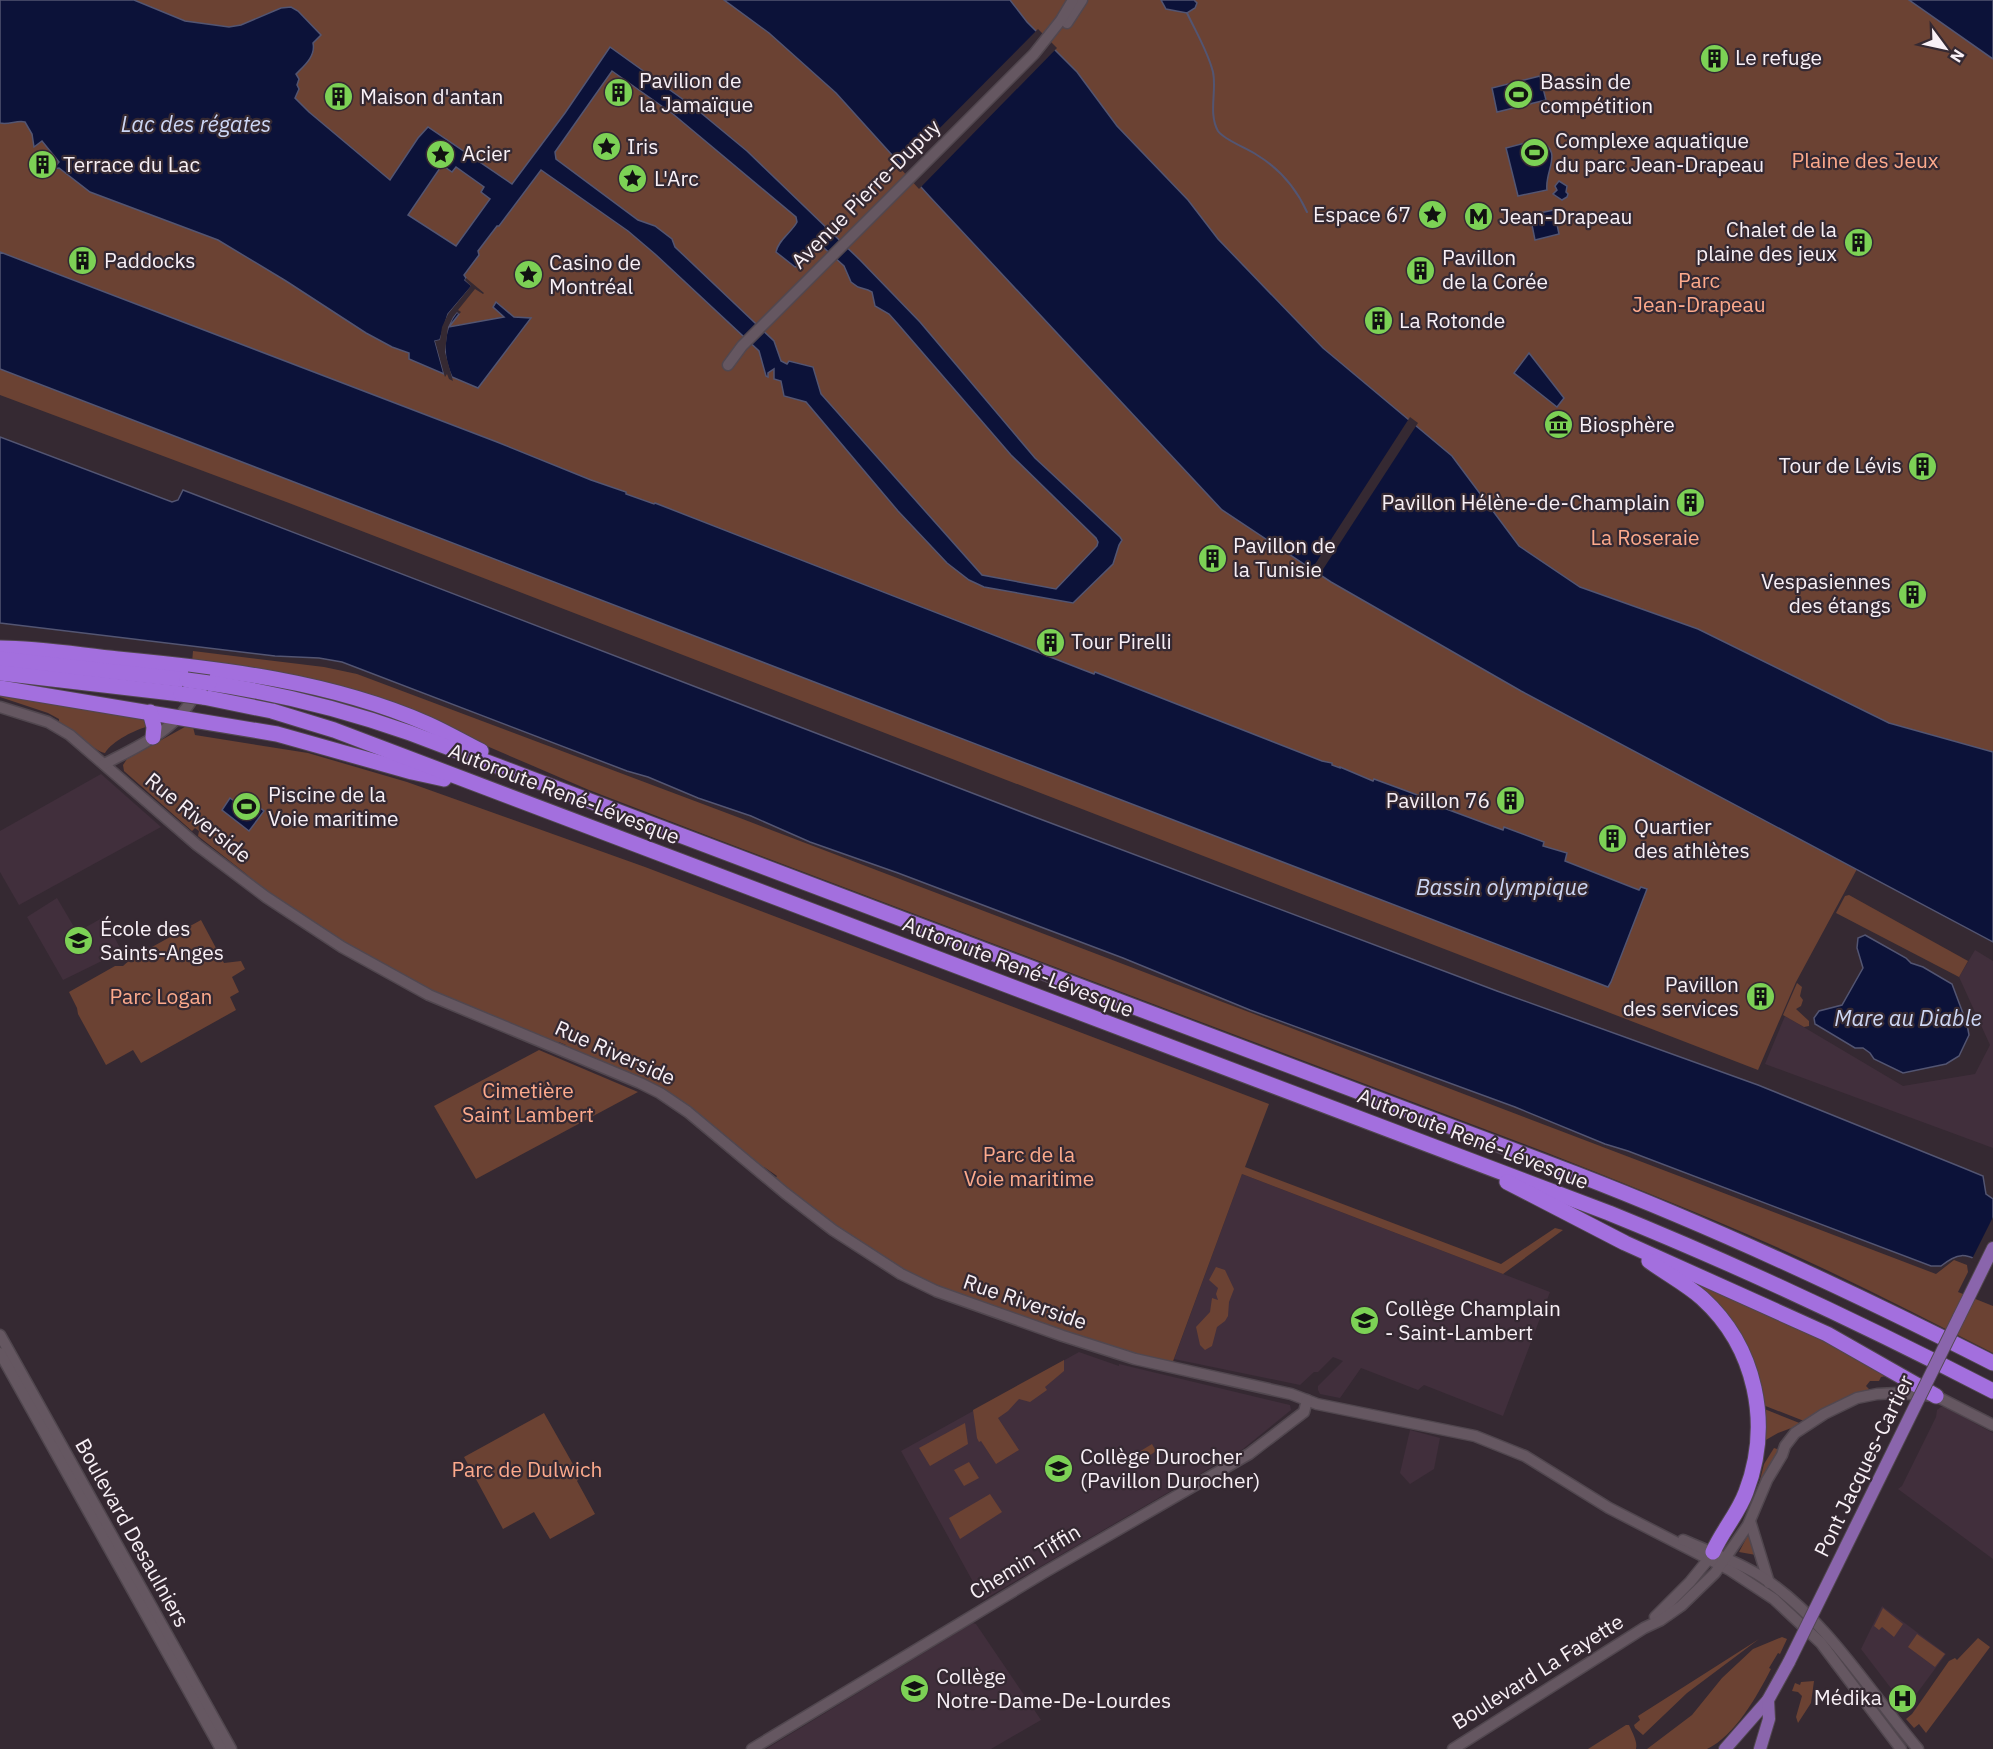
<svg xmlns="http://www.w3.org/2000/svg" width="1993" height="1749" viewBox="0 0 1993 1749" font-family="'IBM Plex Sans',sans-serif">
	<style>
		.built { fill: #412f3c }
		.green { fill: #6b4233 }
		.water { fill: #0c1239; stroke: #535572; stroke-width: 1.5; fill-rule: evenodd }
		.pier { fill: #352932 }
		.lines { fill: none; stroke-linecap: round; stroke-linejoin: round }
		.stream { stroke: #535572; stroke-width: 2 }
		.tertiary-casing { stroke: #51474f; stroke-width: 13 }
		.primary-casing { stroke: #51474f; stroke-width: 14 }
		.motorway-casing { stroke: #51474f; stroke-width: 17 }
		.tertiary { stroke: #655761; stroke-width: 10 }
		.primary { stroke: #8a65ac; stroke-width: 12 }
		.motorway { stroke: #a36fde; stroke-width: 15 }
		.primary-bridge-casing { stroke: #51474f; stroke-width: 14; stroke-linecap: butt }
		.motorway-bridge-casing { stroke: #51474f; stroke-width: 17; stroke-linecap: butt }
		.primary-bridge { stroke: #8a65ac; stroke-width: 12 }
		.motorway-bridge { stroke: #a36fde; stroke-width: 15 }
		.labels { text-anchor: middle; stroke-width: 4.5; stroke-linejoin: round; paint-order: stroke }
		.poi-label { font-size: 21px; fill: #f8f0f6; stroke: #352932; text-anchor: start }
		.park-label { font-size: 21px; fill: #fdaa8c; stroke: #352932 }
		.street-label { font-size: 21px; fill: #f8f0f6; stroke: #352932 }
		.water-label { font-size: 22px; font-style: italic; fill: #cdd7f5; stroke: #352932 }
	</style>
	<rect width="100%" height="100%" fill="#352932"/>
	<g class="built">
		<path d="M101,774L161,827L19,905L0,872V831Z"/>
		<path d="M57,898L77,932L104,917L121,950L114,952L110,957L63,980L27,917Z"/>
		<path d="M1975,950L1993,961V1148L1765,1064L1785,1016L1903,1086L1975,1074L1990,1045L1959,977Z"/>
		<path d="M1242,1174L1550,1292L1503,1416L1424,1385L1418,1390L1361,1368L1340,1398L1320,1394L1318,1390V1386L1343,1361L1333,1357L1318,1372H1314L1300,1385L1174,1359Z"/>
		<path d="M1079,1352L1119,1366V1364L1290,1405L1291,1410L1243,1449L983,1600L901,1451Z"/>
		<path d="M1941,1407H1945L1993,1433V1559L1898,1489L1902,1486L1936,1417L1937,1410Z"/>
		<path d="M1410,1430L1440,1438L1434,1469L1410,1484L1400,1473Z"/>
		<path d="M1882,1606L1946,1654L1906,1708L1861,1649Z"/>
		<path d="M973,1623L976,1624L1041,1720L991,1749H766Z"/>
	</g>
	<g class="green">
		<path d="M0,0H724L769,33L836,93L930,197L1222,510L1331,582L1521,691L1857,869L1796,982L1758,1070L289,503L0,395Z"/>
		<path d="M1010,0H1910L1993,59V752L1889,723L1698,629L1580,587L1519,546L1452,456L1323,348L1218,239L1188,200L1117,126L1077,72L1027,22Z"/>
		<path d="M193,651L324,667L357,674L740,818L1936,1274L1954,1260L1967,1265L1968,1272L1958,1292L1993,1306V1353C1920,1316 1847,1278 1772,1245C1697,1212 1621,1182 1545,1152L706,835L589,790L445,728L192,663Z"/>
		<path d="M0,691L142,716L150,726C136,729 112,741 105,753C94,751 70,729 59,722V719L48,713L0,697Z"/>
		<path d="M192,723L195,735L308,753L407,782L645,867L1269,1104L1245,1167L1501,1264L1555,1228L1563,1230L1503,1274L1242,1174L1172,1364L1102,1344L940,1288V1286L911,1275L838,1228L775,1179L777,1176L764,1167L762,1169L691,1108L565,1047L566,1045L559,1042L557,1044L434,992L357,949L356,950L258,885L245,873L198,836L199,831L195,828L192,831L124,771L123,765L127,759Z"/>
		<path d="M1849,895L1968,961L1959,977L1836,913L1845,896Z"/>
		<path d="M201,920L224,963L241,961L245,969L232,977L239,992L230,997L236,1010L141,1063L133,1050L106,1065L78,1014L77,1008L69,992L115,966H123L132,958Z"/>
		<path d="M1797,983L1802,987L1800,996L1803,1000L1801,1006L1796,1009L1809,1021V1026L1804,1027L1783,1015Z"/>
		<path d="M539,1050L638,1092L476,1179L434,1106Z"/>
		<path d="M1659,1262L1815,1332L1886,1376L1881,1377L1879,1381H1870L1866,1386L1869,1389L1866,1392L1804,1421L1763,1405L1748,1356Z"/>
		<path d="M1216,1267L1225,1270L1234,1289L1229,1302L1228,1316L1225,1321L1217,1327L1212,1346L1205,1350L1200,1345L1196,1327L1210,1312L1212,1298L1218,1300L1216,1294L1218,1288L1209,1280Z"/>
		<path d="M1064,1360V1371L1045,1387L1047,1390L1030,1402L1019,1399L1008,1411L998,1418L1019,1450L996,1464L981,1441L979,1442L977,1438L973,1410Z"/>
		<path d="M1762,1408L1802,1424L1778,1433L1764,1441Z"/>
		<path d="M544,1413L574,1466L583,1473L577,1481L595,1514L550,1539L534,1512L503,1529L464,1457Z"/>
		<path d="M965,1423L968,1444L930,1466L919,1448Z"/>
		<path d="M1152,1444L1156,1451L1139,1463L1134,1455Z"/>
		<path d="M1774,1448L1777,1449V1452L1758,1488L1764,1464Z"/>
		<path d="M969,1462L979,1478L964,1486L954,1470Z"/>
		<path d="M990,1494L1002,1512L960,1539L949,1518Z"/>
		<path d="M1747,1537H1752L1756,1555L1739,1552Z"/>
		<path d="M1883,1608L1903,1624L1894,1637L1882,1627L1879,1630L1874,1626Z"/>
		<path d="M1917,1634L1945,1654L1935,1667L1908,1647Z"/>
		<path d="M1782,1637L1787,1639L1780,1654L1778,1653L1769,1668L1771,1669C1757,1696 1735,1736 1707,1749H1647L1692,1715L1722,1678L1753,1649Z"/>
		<path d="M1978,1638L1990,1647L1926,1733L1919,1724L1914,1728L1906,1719L1912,1714L1949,1661L1955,1658L1957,1660Z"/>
		<path d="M1759,1639L1687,1693L1643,1735L1635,1728L1634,1725L1640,1720L1638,1716Z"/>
		<path d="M1814,1681L1811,1703L1798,1723L1796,1717L1802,1696L1798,1692L1792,1691L1795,1683L1800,1685L1801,1682Z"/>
		<path d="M1626,1725H1629C1632,1732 1638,1742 1636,1749H1588Z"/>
	</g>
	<g class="water">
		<path d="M0,0H134L185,21L229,27L241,25L281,8L291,7L298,11L321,35L313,43C316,56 304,66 296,74L299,79L297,85L299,89L295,98L309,112L390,180L418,138L428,127L512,184L565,113L610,47L695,108L747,151L860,260L920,322L1035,458L1120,537L1122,540L1119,545L1113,564L1073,603L984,587L969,580L947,563L898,511L806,402L784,396L781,381L774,379V369L768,373V377L766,376L759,351L655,254L628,231L541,170L499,226H497L478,251L479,255L464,275L466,278L465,280L472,286L448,314L440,340L435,341L444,374L409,359V353L392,347L366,333L286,281L218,240L90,192L59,168L53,169L59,162L42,141L34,147L32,134L25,122C17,120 9,125 0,123ZM612,71L673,114L796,217L797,222C792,232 778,240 776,252L795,267C807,265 810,249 823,247L844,266L851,282L858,287L868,290L872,292L875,306L889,314L897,323L1011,455L1096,538L1098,542L1097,546L1056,589L982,575L821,394L813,367L789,361L787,364L781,361L774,341L675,247L672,239L655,226L638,220L556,159L555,152ZM442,165L452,172L456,167L484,187L481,192L490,199L456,246L408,215Z"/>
		<path d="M724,0H1010L1027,22L1077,72L1117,126L1188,200L1218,239L1323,348L1452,456L1519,546L1580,587L1698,629L1889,723L1993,752V942L1521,691L1331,582L1222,510L930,197L836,93L769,33Z"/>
		<path d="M1161,0H1194L1197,3L1195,8L1187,13L1166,9Z"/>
		<path d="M1909,0H1993V59Z"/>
		<path d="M1540,76L1546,100L1497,112L1492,88Z"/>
		<path d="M1536,140C1566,150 1544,170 1547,190L1518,196L1506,148Z"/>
		<path d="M1559,181L1567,186L1566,192L1568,194L1567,197L1562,200L1553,194L1557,190L1555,186Z"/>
		<path d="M1554,210L1559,234L1535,240L1530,215Z"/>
		<path d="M0,252L497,442L591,480L626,492V494L654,504L655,503L1081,669L1094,674L1095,672L1322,761L1332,763V765L1340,768V767L1373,781L1374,779L1442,804L1441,807L1503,830L1504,827L1544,842L1543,846L1567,853L1565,861L1639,890L1641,887L1647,889L1611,982L1608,987L0,369Z"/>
		<path d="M496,302L514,317L531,318L478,388L452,377C442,357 442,330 457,312L459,314L449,327L504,317L493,307Z"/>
		<path d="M1529,353L1564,398L1557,407L1514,373Z"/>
		<path d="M0,437L172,502L178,500L183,490L1032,816L1497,991L1758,1085L1961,1167L1983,1176L1986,1194L1993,1199V1266C1968,1257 1963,1248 1941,1266H1931L1628,1151L1605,1144L1515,1107L1250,1010L1123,958L898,873L810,842L751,816L698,798L648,777L627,771L342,662L319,658L275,656L0,623Z"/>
		<path d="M246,797L264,811L249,831L222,810L230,798L240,805Z"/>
		<path d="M1865,935L1906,958L1911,963L1923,967L1952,984L1967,1024L1969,1035L1959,1056L1946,1064L1903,1073L1874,1059L1870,1053L1863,1048H1855L1815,1024L1814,1018L1819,1011L1842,1005L1863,968L1857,948L1858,938Z"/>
	</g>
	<g class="pier">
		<path d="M1038,29L1057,48L919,189L900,168Z"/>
		<path d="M466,278L484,293L483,294L475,289L458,310L461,312L459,314L457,312L453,317L448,327L445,352L453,381L449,379L447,374L445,377L444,374L435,341L440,340L442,327L448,314L471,286L465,280Z"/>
		<path d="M1410,417L1418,423L1318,577L1310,572Z"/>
		<path d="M1993,1217V1269L1971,1261Z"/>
	</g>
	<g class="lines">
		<path class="stream" d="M1187,13C1196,32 1208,52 1213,72C1217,91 1208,113 1218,131C1224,140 1247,148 1257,155C1280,169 1296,188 1307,212"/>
		<defs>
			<g id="tertiary">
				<path d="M1067,23L1082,0"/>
				<path d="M728,365L742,346L1034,54L1061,20L1073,0"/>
				<path d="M0,707L48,722L70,735L197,845L266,897L342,947L429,995L640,1083L660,1093L688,1112L785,1193L833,1230L901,1274L936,1291L1063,1336L1135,1359L1291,1394L1317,1404L1475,1436L1525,1456L1609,1508L1730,1570L1774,1599L1821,1643L1901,1749"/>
				<path d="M104,764C139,746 179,729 196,692"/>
				<path d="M0,1335L231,1749"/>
				<path d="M0,1353L221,1749"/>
				<path d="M1750,1521L1769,1583"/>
				<path d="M1683,1540C1710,1552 1737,1561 1762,1577C1828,1621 1868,1690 1918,1749"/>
				<path d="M1655,1617L1690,1582L1711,1556"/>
				<path d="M752,1749L1045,1572L1249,1454L1304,1412L1307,1400"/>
				<path d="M1453,1749L1644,1628L1661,1620L1681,1606L1715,1573L1748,1525L1767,1480L1782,1455L1785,1446L1795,1433L1824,1414L1857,1398L1877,1394L1898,1393L1936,1396L1993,1425"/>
			</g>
			<g id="primary">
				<path d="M1959,1317L1993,1248"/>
				<path d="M1725,1749L1768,1700L1789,1662"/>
				<path d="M1760,1749L1769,1719L1768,1700"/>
			</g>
			<g id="motorway">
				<path d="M0,648C39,648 79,655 118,659C223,669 330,681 428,724C446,732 463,742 481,751"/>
				<path d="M0,659L187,680"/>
				<path d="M0,673L181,694"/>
				<path d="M209,683C277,693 345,710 410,733L1576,1174C1719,1229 1857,1294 1993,1363"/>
				<path d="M0,688L277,734L412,772L444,779"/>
				<path d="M203,697L272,711L334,730L1609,1213C1740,1266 1867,1326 1993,1391"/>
				<path d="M150,712L154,727L153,737"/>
				<path d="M1507,1182L1625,1243L1827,1334L1936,1396"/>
				<path d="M1649,1261C1667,1274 1686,1284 1702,1298C1756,1347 1772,1424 1746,1492C1738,1514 1722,1531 1713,1552"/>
			</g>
		</defs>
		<use href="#tertiary" class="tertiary-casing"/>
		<use href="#primary" class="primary-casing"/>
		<use href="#motorway" class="motorway-casing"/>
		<use href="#tertiary" class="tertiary"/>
		<use href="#primary" class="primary"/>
		<use href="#motorway" class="motorway"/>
		<defs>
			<path id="primary-bridge" d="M1789,1662L1959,1317"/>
			<g id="motorway-bridge">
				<path d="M187,680L209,683"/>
				<path d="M181,694L203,697"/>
			</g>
		</defs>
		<use href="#primary-bridge" class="primary-bridge-casing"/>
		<use href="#motorway-bridge" class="motorway-bridge-casing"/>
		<use href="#primary-bridge" class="primary-bridge"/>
		<use href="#motorway-bridge" class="motorway-bridge"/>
	</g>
	<defs>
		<symbol id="building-disc" viewBox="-11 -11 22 22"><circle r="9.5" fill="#7cd155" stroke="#352932"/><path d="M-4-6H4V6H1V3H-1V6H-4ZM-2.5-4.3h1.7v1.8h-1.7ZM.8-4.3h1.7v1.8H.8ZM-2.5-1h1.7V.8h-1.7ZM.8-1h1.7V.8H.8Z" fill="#111"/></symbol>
		<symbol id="stadium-disc" viewBox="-11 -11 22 22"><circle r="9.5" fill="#7cd155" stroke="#352932"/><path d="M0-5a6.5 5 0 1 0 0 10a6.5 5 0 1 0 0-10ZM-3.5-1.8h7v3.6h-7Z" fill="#111"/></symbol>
		<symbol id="sight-disc" viewBox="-11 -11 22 22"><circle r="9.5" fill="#7cd155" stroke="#352932"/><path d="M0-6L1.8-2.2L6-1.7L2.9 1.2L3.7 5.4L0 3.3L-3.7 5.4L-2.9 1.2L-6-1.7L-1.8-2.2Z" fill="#111"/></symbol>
		<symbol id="metro-disc" viewBox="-11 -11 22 22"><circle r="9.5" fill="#7cd155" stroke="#352932"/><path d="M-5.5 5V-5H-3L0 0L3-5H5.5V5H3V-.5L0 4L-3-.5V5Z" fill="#111"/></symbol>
		<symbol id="museum-disc" viewBox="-11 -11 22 22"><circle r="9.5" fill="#7cd155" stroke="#352932"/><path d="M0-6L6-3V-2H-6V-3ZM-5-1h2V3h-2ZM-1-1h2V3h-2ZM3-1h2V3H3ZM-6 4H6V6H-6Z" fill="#111"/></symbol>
		<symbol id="school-disc" viewBox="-11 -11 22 22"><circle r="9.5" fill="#7cd155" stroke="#352932"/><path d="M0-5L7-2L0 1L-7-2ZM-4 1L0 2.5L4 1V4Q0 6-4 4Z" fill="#111"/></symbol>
		<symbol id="university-disc" viewBox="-11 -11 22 22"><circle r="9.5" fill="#7cd155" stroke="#352932"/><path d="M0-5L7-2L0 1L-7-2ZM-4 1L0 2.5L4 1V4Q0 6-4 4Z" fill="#111"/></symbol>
		<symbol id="hospital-disc" viewBox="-11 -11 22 22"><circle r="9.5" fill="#7cd155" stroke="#352932"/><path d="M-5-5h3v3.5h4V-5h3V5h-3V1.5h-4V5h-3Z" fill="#111"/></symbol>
	</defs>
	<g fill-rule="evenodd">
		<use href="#building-disc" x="1698" y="42" width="33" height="33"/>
		<use href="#building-disc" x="602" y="76" width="33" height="33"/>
		<use href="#stadium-disc" x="1502" y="78" width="33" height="33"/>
		<use href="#building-disc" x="322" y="80" width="33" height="33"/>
		<use href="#sight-disc" x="590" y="130" width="33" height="33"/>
		<use href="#stadium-disc" x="1518" y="136" width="33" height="33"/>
		<use href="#sight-disc" x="424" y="138" width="33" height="33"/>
		<use href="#building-disc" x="26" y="148" width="33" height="33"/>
		<use href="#sight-disc" x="616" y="162" width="33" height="33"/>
		<use href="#sight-disc" x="1416" y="198" width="33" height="33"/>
		<use href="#metro-disc" x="1462" y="200" width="33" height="33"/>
		<use href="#building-disc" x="1842" y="226" width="33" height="33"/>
		<use href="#building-disc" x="66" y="244" width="33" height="33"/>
		<use href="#building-disc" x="1404" y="254" width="33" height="33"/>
		<use href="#sight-disc" x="512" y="258" width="33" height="33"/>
		<use href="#building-disc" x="1362" y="304" width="33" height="33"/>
		<use href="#museum-disc" x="1542" y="408" width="33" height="33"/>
		<use href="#building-disc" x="1906" y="450" width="33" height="33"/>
		<use href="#building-disc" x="1674" y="486" width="33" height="33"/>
		<use href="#building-disc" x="1196" y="542" width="33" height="33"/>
		<use href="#building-disc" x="1896" y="578" width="33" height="33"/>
		<use href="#building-disc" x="1034" y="626" width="33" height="33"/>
		<use href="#building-disc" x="1494" y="784" width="33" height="33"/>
		<use href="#stadium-disc" x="230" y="790" width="33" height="33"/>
		<use href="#building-disc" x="1596" y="822" width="33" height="33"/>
		<use href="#school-disc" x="62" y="924" width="33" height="33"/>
		<use href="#building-disc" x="1744" y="980" width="33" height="33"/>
		<use href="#university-disc" x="1348" y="1304" width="33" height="33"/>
		<use href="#school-disc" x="1042" y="1452" width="33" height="33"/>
		<use href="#school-disc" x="898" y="1672" width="33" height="33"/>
		<use href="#hospital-disc" x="1886" y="1682" width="33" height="33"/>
	</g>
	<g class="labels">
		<g class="poi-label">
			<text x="1735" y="65">Le refuge</text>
			<text x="639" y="88">Pavilion de<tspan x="639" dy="24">la Jamaïque</tspan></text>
			<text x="1540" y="89">Bassin de<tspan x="1540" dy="24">compétition</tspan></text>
			<text x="360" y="104">Maison d'antan</text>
			<text x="1555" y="148">Complexe aquatique<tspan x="1555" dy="24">du parc Jean-Drapeau</tspan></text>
			<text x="627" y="154">Iris</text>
			<text x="462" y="161">Acier</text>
			<text x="63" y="172">Terrace du Lac</text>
			<text x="654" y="186">L'Arc</text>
			<text x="1411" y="222" text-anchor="end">Espace 67</text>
			<text x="1499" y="224">Jean-Drapeau</text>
			<text x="1837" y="237" text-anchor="end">Chalet de la<tspan x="1837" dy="24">plaine des jeux</tspan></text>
			<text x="1442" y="265">Pavillon<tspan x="1442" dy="24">de la Corée</tspan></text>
			<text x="104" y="268">Paddocks</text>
			<text x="549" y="270">Casino de<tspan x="549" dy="24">Montréal</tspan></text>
			<text x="1399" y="328">La Rotonde</text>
			<text x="1579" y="432">Biosphère</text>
			<text x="1902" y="473" text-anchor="end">Tour de Lévis</text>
			<text x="1670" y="510" text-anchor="end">Pavillon Hélène-de-Champlain</text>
			<text x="1233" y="553">Pavillon de<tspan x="1233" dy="24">la Tunisie</tspan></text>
			<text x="1891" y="589" text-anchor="end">Vespasiennes<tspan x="1891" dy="24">des étangs</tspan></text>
			<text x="1071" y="649">Tour Pirelli</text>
			<text x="268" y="802">Piscine de la<tspan x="268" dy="24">Voie maritime</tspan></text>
			<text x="1490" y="808" text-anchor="end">Pavillon 76</text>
			<text x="1634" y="834">Quartier<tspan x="1634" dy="24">des athlètes</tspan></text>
			<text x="100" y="936">École des<tspan x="100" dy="24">Saints-Anges</tspan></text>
			<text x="1739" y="992" text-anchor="end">Pavillon<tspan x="1739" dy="24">des services</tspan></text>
			<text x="1385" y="1316">Collège Champlain<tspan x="1385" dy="24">- Saint-Lambert</tspan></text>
			<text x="1080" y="1464">Collège Durocher<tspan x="1080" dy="24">(Pavillon Durocher)</tspan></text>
			<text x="936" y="1684">Collège<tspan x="936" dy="24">Notre-Dame-De-Lourdes</tspan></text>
			<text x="1882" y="1705" text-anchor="end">Médika</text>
		</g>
		<g class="park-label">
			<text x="1865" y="168">Plaine des Jeux</text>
			<text x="1699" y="288">Parc<tspan x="1699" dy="24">Jean-Drapeau</tspan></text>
			<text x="1645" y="545">La Roseraie</text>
			<text x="161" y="1004">Parc Logan</text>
			<text x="528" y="1098">Cimetière<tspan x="528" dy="24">Saint Lambert</tspan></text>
			<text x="1029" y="1162">Parc de la<tspan x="1029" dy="24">Voie maritime</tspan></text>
			<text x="527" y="1477">Parc de Dulwich</text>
		</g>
		<g class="street-label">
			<text transform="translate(866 194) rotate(-45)" y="7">Avenue Pierre-Dupuy</text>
			<text transform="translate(564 794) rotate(21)" y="7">Autoroute René-Lévesque</text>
			<text transform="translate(198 818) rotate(39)" y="7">Rue Riverside</text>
			<text transform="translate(1018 967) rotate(21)" y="7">Autoroute René-Lévesque</text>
			<text transform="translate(615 1053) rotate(24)" y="7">Rue Riverside</text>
			<text transform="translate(1473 1139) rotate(21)" y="7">Autoroute René-Lévesque</text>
			<text transform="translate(1025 1302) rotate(19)" y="7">Rue Riverside</text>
			<text transform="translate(1864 1466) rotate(-64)" y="7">Pont Jacques-Cartier</text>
			<text transform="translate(132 1533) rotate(61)" y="7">Boulevard Desaulniers</text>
			<text transform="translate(1025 1562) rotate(-31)" y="7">Chemin Tiffin</text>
			<text transform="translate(1538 1672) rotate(-32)" y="7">Boulevard La Fayette</text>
		</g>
		<g class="water-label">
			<text x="196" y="132">Lac des régates</text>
			<text x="1502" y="895">Bassin olympique</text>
			<text x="1908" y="1026">Mare au Diable</text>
		</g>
	</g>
	<g transform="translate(1945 48) rotate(123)" stroke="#352932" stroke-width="4.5" paint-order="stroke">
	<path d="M0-4.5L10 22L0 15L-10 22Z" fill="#f8f0f6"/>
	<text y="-9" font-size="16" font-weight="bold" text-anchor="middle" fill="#f8f0f6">N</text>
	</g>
</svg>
